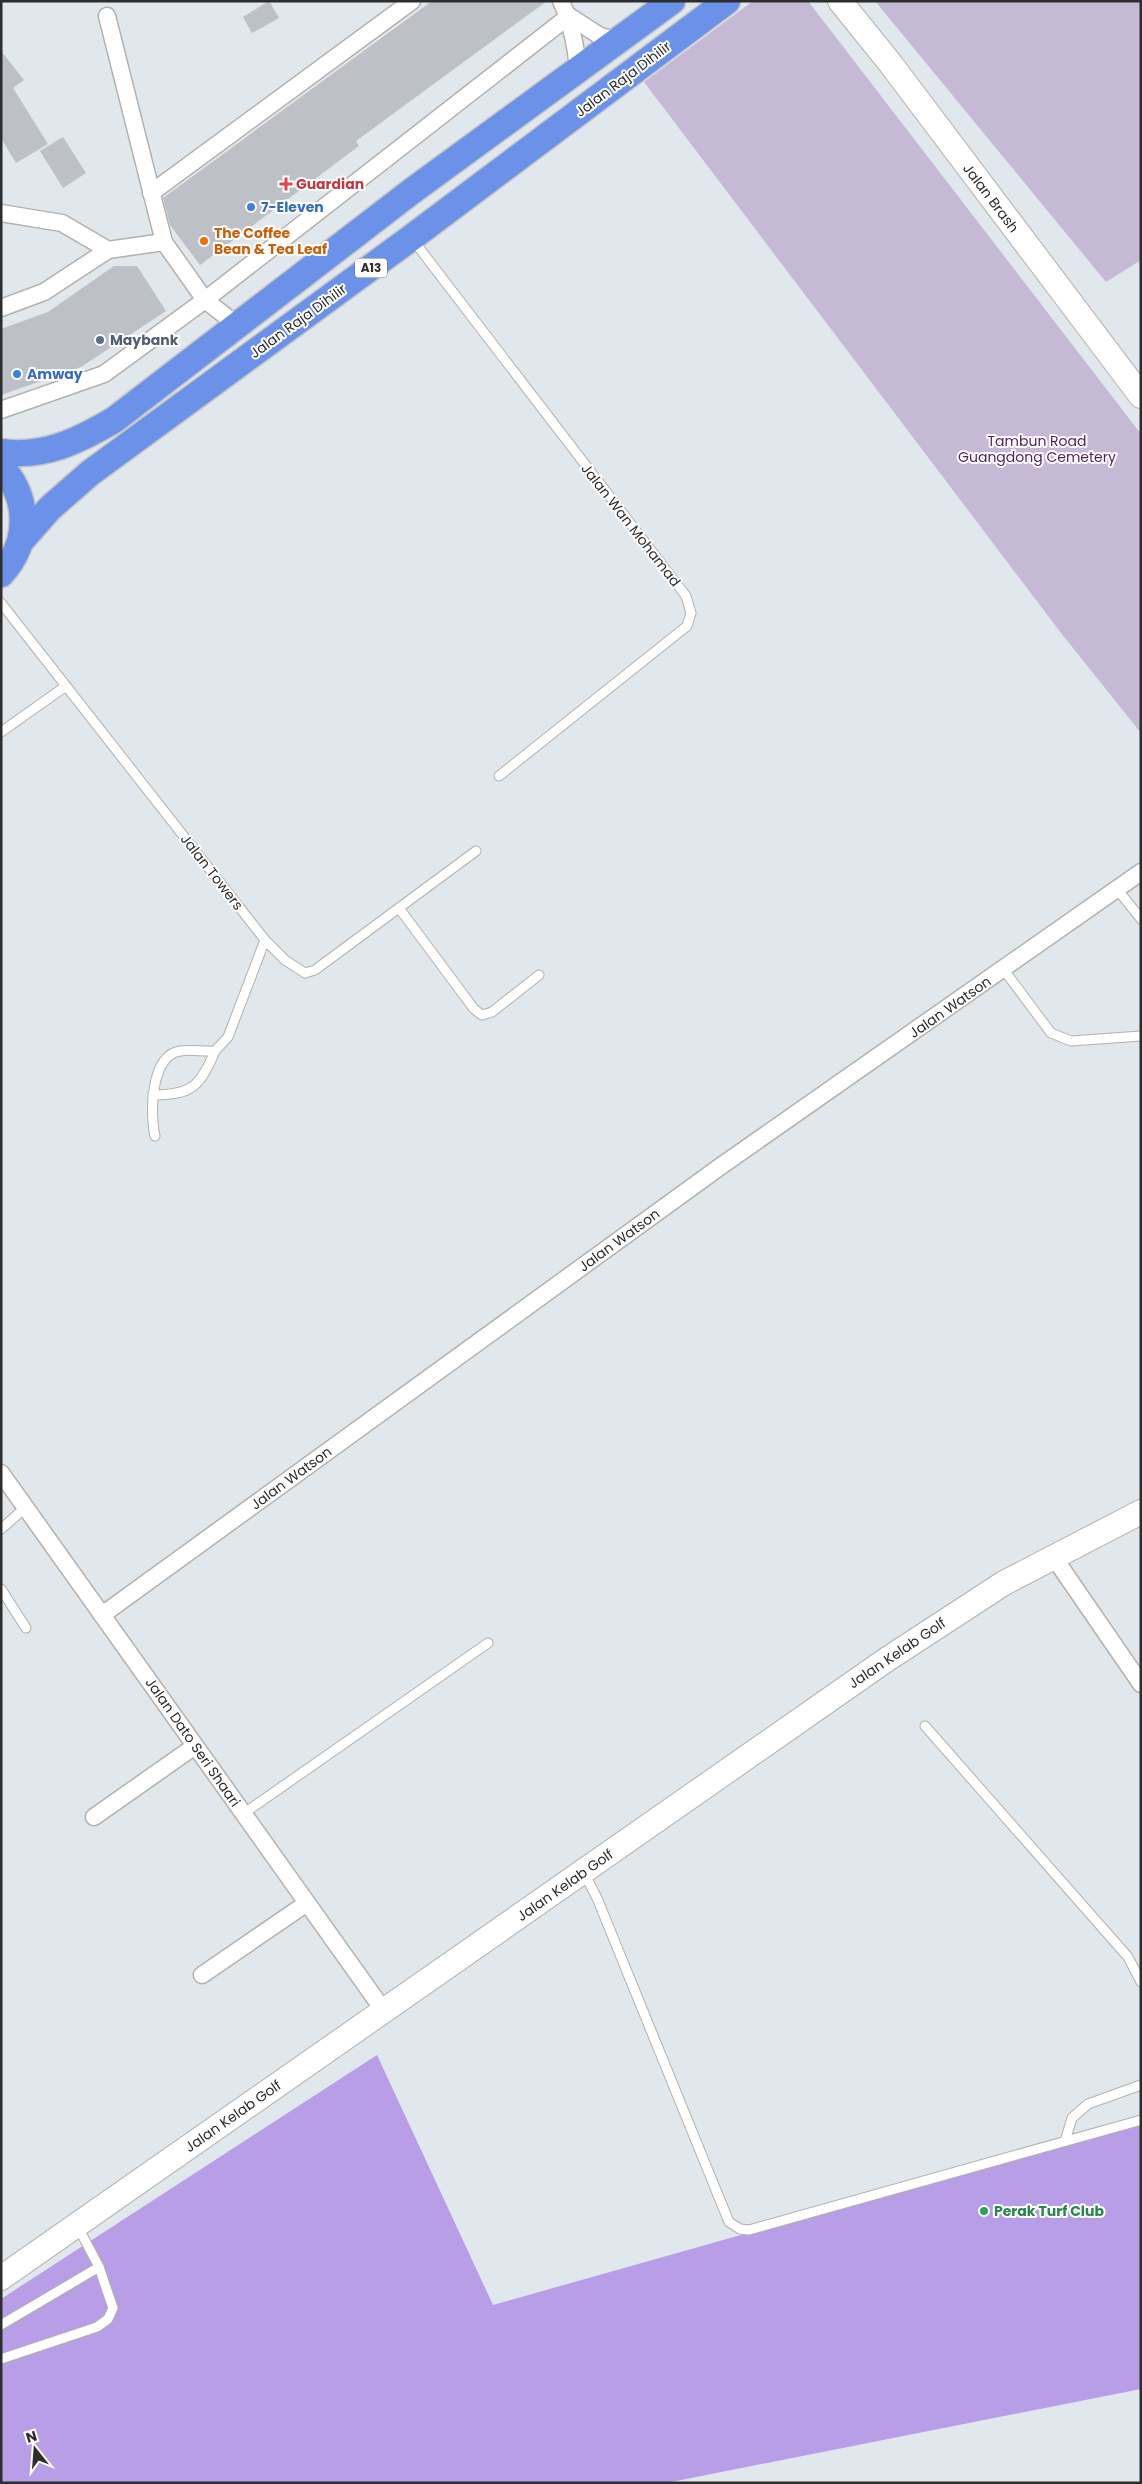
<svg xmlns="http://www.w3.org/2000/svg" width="1142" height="2484" viewBox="0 0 1142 2484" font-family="Poppins,sans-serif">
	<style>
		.cemetery { fill: #c6b9d6 }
		.pitch { fill: #b79ee6 }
		.building { fill: #bdc0c6 }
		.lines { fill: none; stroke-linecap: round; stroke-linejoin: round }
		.lane-casing { stroke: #b4b1aa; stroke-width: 11 }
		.street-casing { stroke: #b4b1aa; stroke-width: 19 }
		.secondary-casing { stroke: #b4b1aa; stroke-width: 26 }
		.primary-casing { stroke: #c4c4c4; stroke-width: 29 }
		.lane { stroke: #fff; stroke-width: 9 }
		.street { stroke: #fff; stroke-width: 16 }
		.secondary { stroke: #fff; stroke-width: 24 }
		.primary { stroke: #6b91e8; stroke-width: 26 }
		.health-dot { fill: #e0444e; stroke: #fff; stroke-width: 2 }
		.shop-dot { fill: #3f7fe0; stroke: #fff; stroke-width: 2 }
		.food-dot { fill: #e8710a; stroke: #fff; stroke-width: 2 }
		.service-dot { fill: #5c6f8a; stroke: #fff; stroke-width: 2 }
		.leisure-dot { fill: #2e9e5b; stroke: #fff; stroke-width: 2 }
		.labels { text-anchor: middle; stroke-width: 4; stroke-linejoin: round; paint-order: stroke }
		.shield { fill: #fff; stroke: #6c6c6c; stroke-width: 1 }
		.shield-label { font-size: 12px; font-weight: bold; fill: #2d2d2d }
		.street-label { font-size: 14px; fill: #2d2d2d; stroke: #fff }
		.health-label { font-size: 14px; font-weight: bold; fill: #be3a42; stroke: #fff; text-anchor: start }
		.shop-label { font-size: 14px; font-weight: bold; fill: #366cbe; stroke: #fff; text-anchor: start }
		.food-label { font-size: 14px; font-weight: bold; fill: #c56008; stroke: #fff; text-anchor: start }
		.service-label { font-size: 14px; font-weight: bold; fill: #4e5e75; stroke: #fff; text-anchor: start }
		.park-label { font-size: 14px; fill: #532066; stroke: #fff }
		.leisure-label { font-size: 14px; font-weight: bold; fill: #27864d; stroke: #fff; text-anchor: start }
	</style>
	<rect width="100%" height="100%" fill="#e0e7ed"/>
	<g class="cemetery">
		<path d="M753,1H808L1141,434V733L1061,633L644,82Z"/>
		<path d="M875,1H1141V260L1106,282Z"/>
	</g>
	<path class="pitch" d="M377,2055L493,2305L1141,2122V2389L666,2483H1V2299Z"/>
	<g class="building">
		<path d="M269,1L279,18L252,33L243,17Z"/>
		<path d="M432,1H547L356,141L359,146L200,265L170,225L163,198Z"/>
		<path d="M1,51L24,80L13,88L48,144L16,163L1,138Z"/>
		<path d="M63,137L86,173L63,188L40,151Z"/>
		<path d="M114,266H137L166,311L81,367L1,395V329L48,312Z"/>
	</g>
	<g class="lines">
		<defs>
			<g id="lane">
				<path d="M413,240L686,596L691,613L687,626L499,776"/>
				<path d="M1,603L265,940L285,960L305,973L315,970L476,851"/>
				<path d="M1,732L66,686"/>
				<path d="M1117,889L1141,919"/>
				<path d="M399,908L474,1009L482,1015L492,1012L539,975"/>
				<path d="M1004,970L1051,1033L1071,1041L1141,1036"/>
				<path d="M153,1095C191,1095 200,1087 215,1051"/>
				<path d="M155,1136C150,1114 150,1056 180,1051C190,1049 204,1052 215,1051L228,1037L265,940"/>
				<path d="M1,1529L26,1507"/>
				<path d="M1,1589L26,1628"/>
				<path d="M925,1726L1128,1957L1141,1982"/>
				<path d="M243,1814L488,1643"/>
				<path d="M584,1873L597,1898L729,2222L740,2229L749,2230L1141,2120"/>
				<path d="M1065,2141L1072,2118L1088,2104L1141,2085"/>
				<path d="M1,2325L99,2267"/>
				<path d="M1,2359L97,2327L108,2319L113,2308L99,2267L77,2225"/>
			</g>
			<g id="street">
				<path d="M561,1C572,24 576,45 578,70"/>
				<path d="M107,16L164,242L205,300L237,325"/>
				<path d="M569,16L600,36L620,41"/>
				<path d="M151,193L412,1"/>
				<path d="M1,213L62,223L108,250L164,242"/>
				<path d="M1,308L44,292L108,250"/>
				<path d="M1,410L104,374L205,300L569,16"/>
				<path d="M1,1473L384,2011"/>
				<path d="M1053,1556L1141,1684"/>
				<path d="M102,1615L721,1166L1141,872"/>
				<path d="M94,1817L195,1746"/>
				<path d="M202,1975L307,1903"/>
			</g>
			<g id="secondary">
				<path d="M840,1L890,63L1141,396"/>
				<path d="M1,2278L886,1660L1004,1583L1141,1512"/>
			</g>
			<g id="primary">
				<path d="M1,452C44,458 78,441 114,420L412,191L672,1"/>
				<path d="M1,467C30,498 30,543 1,574"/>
				<path d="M21,541L50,508L90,473L411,238L727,1"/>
			</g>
		</defs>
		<use href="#lane" class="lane-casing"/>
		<use href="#street" class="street-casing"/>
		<use href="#secondary" class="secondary-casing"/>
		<use href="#primary" class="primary-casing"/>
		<use href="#lane" class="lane"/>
		<use href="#street" class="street"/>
		<use href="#secondary" class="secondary"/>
		<use href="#primary" class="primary"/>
	</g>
	<path class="health-dot" d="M283.5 176.5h5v5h5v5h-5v5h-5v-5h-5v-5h5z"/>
	<g class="shop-dot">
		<circle cx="251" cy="207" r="5"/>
		<circle cx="17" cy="374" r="5"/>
	</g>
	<circle class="food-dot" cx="204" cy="241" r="5"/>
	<circle class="service-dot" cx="100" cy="340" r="5"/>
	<circle class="leisure-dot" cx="984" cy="2211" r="5"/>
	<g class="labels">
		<rect class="shield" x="355" y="258.5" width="32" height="19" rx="4"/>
		<g class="shield-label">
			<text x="371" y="272">A13</text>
		</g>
		<g class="street-label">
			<text transform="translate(623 79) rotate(-37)" y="5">Jalan Raja Dihilir</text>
			<text transform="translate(991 198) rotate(53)" y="5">Jalan Brash</text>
			<text transform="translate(298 321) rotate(-36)" y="5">Jalan Raja Dihilir</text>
			<text transform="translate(631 525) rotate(52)" y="5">Jalan Wan Mohamad</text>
			<text transform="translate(212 872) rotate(52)" y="5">Jalan Towers</text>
			<text transform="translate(950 1007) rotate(-35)" y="5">Jalan Watson</text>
			<text transform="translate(619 1240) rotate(-36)" y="5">Jalan Watson</text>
			<text transform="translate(291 1478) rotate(-36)" y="5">Jalan Watson</text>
			<text transform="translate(897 1653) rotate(-34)" y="5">Jalan Kelab Golf</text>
			<text transform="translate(193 1742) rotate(55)" y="5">Jalan Dato Seri Shaari</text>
			<text transform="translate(565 1885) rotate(-35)" y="5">Jalan Kelab Golf</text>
			<text transform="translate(233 2116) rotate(-35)" y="5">Jalan Kelab Golf</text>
		</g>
		<g class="health-label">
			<text x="296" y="189">Guardian</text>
		</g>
		<g class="shop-label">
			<text x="261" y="212">7-Eleven</text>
			<text x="27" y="379">Amway</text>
		</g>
		<g class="food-label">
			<text x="214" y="238">The Coffee<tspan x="214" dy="16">Bean &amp; Tea Leaf</tspan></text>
		</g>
		<g class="service-label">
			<text x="110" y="345">Maybank</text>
		</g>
		<g class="park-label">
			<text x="1037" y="446">Tambun Road<tspan x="1037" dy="16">Guangdong Cemetery</tspan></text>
		</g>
		<g class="leisure-label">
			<text x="994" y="2216">Perak Turf Club</text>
		</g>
	</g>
	<rect width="1142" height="2484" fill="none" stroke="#2d2d2d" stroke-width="5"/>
	<g transform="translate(35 2449) rotate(343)" stroke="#ffffff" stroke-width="4" paint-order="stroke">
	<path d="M0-4L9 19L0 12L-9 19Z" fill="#2d2d2d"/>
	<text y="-8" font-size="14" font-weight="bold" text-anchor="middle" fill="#2d2d2d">N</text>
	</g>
</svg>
